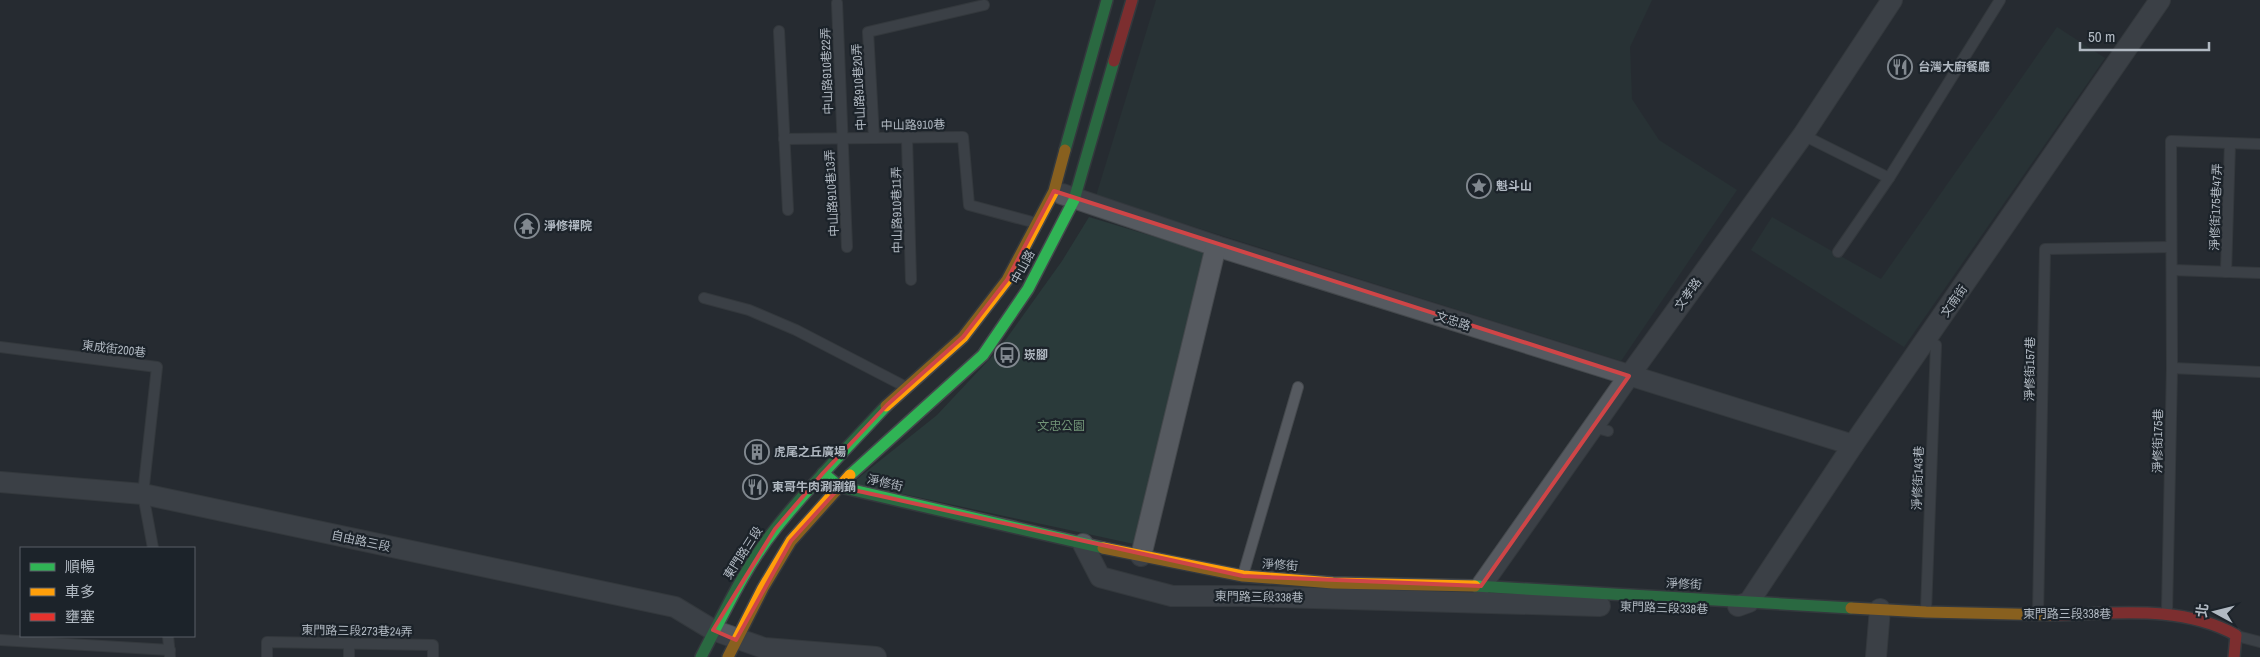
<svg xmlns="http://www.w3.org/2000/svg" width="2260" height="657" viewBox="0 0 2260 657" font-family="'Archivo Narrow','Noto Sans TC',sans-serif">
	<style>
		.green { fill: #2a3a3a }
		.lines { fill: none; stroke-linecap: round; stroke-linejoin: round }
		.lane-casing { stroke: #44484c; stroke-width: 12 }
		.street-casing { stroke: #44484c; stroke-width: 22 }
		.fast-casing { stroke: #44484c; stroke-width: 14 }
		.slow-casing { stroke: #44484c; stroke-width: 14 }
		.jam-casing { stroke: #44484c; stroke-width: 14 }
		.lane { stroke: #565a60; stroke-width: 10 }
		.street { stroke: #565a60; stroke-width: 20 }
		.fast { stroke: #30b455; stroke-width: 11 }
		.slow { stroke: #ff9f0a; stroke-width: 11 }
		.jam { stroke: #e5322d; stroke-width: 11 }
		.marked { fill: none; stroke: #cf4547; stroke-width: 4; stroke-linejoin: round }
		.labels { text-anchor: middle; stroke-width: 4.5; stroke-linejoin: round; paint-order: stroke }
		.poi-label { font-size: 12px; font-weight: bold; fill: #b1b9c2; stroke: #1c232a; text-anchor: start }
		.street-label { font-size: 12px; fill: #b1b9c2; stroke: #1c232a }
		.park-label { font-size: 12px; fill: #729578; stroke: #1c232a }
	</style>
	<rect width="100%" height="100%" fill="#272c31"/>
	<g class="green">
		<path d="M1156,0H1652L1630,47L1632,99L1659,140L1737,190L1621,361L1096,196Z"/>
		<path d="M2057,27L2105,58L1904,347L1751,250L1772,217L1881,279Z"/>
		<path d="M1089,217L1205,252L1134,544L852,483L937,415L999,349L1062,261Z"/>
	</g>
	<g class="lines">
		<defs>
			<g id="lane">
				<path d="M837,3L847,247"/>
				<path d="M779,31L788,210"/>
				<path d="M1803,135L1889,178"/>
				<path d="M874,138L868,32L984,5"/>
				<path d="M784,139L963,137L969,205L1036,223"/>
				<path d="M907,139L911,280"/>
				<path d="M1838,252L1889,178L2000,0"/>
				<path d="M2172,270L2260,273"/>
				<path d="M2226,272L2230,143"/>
				<path d="M704,298L749,310L796,330L906,387"/>
				<path d="M0,347L157,367L143,494L153,548"/>
				<path d="M2172,368L2260,372"/>
				<path d="M1593,427L1608,431"/>
				<path d="M1243,575L1298,387"/>
				<path d="M1926,611L1936,345"/>
				<path d="M2167,612L2172,368L2171,141L2260,144"/>
				<path d="M2038,615L2045,249L2171,247"/>
				<path d="M168,636L170,657"/>
				<path d="M2237,636L2260,642"/>
				<path d="M0,640L170,650"/>
				<path d="M267,657V642L433,645V657"/>
				<path d="M349,657V643"/>
			</g>
			<g id="street">
				<path d="M1062,194L1216,246L1853,445"/>
				<path d="M0,482L143,494L675,607L713,630L764,648L876,657"/>
				<path d="M1083,544L1100,577L1172,596H1244L1600,606"/>
				<path d="M1141,556L1216,246"/>
				<path d="M1481,586L1629,376L1803,135L1892,0"/>
				<path d="M1738,606L1749,602L1853,445L2160,0"/>
				<path d="M1876,657L1880,609"/>
			</g>
			<g id="fast">
				<path d="M1065,150L1107,0"/>
				<path d="M823,473L840,487L1103,548"/>
				<path d="M850,475L983,355L1028,289L1074,200L1114,61"/>
				<path d="M1475,586L1851,608"/>
				<path d="M701,657C724,613 745,567 776,528C810,485 849,446 886,406"/>
			</g>
			<g id="slow">
				<path d="M886,406L963,337L1007,280L1054,191L1065,150"/>
				<path d="M1103,548L1243,576L1333,583L1475,586"/>
				<path d="M1851,608L1926,612L2052,615"/>
				<path d="M728,657L763,588L791,541L850,475"/>
			</g>
			<g id="jam">
				<path d="M1114,61L1132,0"/>
				<path d="M2052,615C2113,614 2180,604 2236,635L2234,657"/>
			</g>
		</defs>
		<use href="#lane" class="lane-casing"/>
		<use href="#street" class="street-casing"/>
		<use href="#fast" class="fast-casing"/>
		<use href="#slow" class="slow-casing"/>
		<use href="#jam" class="jam-casing"/>
		<use href="#lane" class="lane"/>
		<use href="#street" class="street"/>
		<use href="#fast" class="fast"/>
		<use href="#slow" class="slow"/>
		<use href="#jam" class="jam"/>
	</g>
	<path d="M0 0H2260V657H0ZM1054,191L1629,376L1481,586L1243,576L840,487L791,541L736,640L713,630L775,529L823,473L887,405L963,337L1007,280Z" fill="#272c31" fill-opacity=".55" fill-rule="evenodd"/>
	<path class="marked" d="M1054,191L1629,376L1481,586L1243,576L840,487L791,541L736,640L713,630L775,529L823,473L887,405L963,337L1007,280Z"/>
	<defs>
		<symbol id="restaurant-ring" viewBox="-11 -11 22 22"><circle r="9.5" fill="#1c232a" stroke="#81888f" stroke-width="1.5"/><path d="M-5-6h1v4h1v-4h1v4h1v-4h1v5L-1.5 .5V6h-2V.5L-5-1ZM5-6V6H3V1.5H1.5Q1.5-4 5-6Z" fill="#81888f"/></symbol>
		<symbol id="sight-ring" viewBox="-11 -11 22 22"><circle r="9.5" fill="#1c232a" stroke="#81888f" stroke-width="1.5"/><path d="M0-6L1.8-2.2L6-1.7L2.9 1.2L3.7 5.4L0 3.3L-3.7 5.4L-2.9 1.2L-6-1.7L-1.8-2.2Z" fill="#81888f"/></symbol>
		<symbol id="temple-ring" viewBox="-11 -11 22 22"><circle r="9.5" fill="#1c232a" stroke="#81888f" stroke-width="1.5"/><path d="M0-6L5-2H3V0L6.5 2.5H4V6H1.5V3h-3V6H-4V2.5H-6.5L-3 0V-2H-5Z" fill="#81888f"/></symbol>
		<symbol id="bus-ring" viewBox="-11 -11 22 22"><circle r="9.5" fill="#1c232a" stroke="#81888f" stroke-width="1.5"/><path d="M-5-6H5V4H4V6H2V4H-2V6H-4V4H-5ZM-3.5-4V0h7V-4ZM-3.5 1.2v1.5H-2V1.2ZM2 1.2v1.5H3.5V1.2Z" fill="#81888f"/></symbol>
		<symbol id="building-ring" viewBox="-11 -11 22 22"><circle r="9.5" fill="#1c232a" stroke="#81888f" stroke-width="1.5"/><path d="M-4-6H4V6H1V3H-1V6H-4ZM-2.5-4.3h1.7v1.8h-1.7ZM.8-4.3h1.7v1.8H.8ZM-2.5-1h1.7V.8h-1.7ZM.8-1h1.7V.8H.8Z" fill="#81888f"/></symbol>
	</defs>
	<g fill-rule="evenodd">
		<use href="#restaurant-ring" x="1886" y="53" width="28" height="28"/>
		<use href="#sight-ring" x="1465" y="172" width="28" height="28"/>
		<use href="#temple-ring" x="513" y="212" width="28" height="28"/>
		<use href="#bus-ring" x="993" y="341" width="28" height="28"/>
		<use href="#building-ring" x="743" y="438" width="28" height="28"/>
		<use href="#restaurant-ring" x="741" y="473" width="28" height="28"/>
	</g>
	<g class="labels">
		<g class="poi-label">
			<text x="1918" y="71">台灣大廚餐廳</text>
			<text x="1496" y="190">魁斗山</text>
			<text x="544" y="230">淨修禪院</text>
			<text x="1024" y="359">崁腳</text>
			<text x="774" y="456">虎尾之丘廣場</text>
			<text x="772" y="491">東哥牛肉涮涮鍋</text>
		</g>
		<g class="street-label">
			<text transform="translate(827 71) rotate(-92)" y="4">中山路910巷22弄</text>
			<text transform="translate(859 87) rotate(-93)" y="4">中山路910巷20弄</text>
			<text transform="translate(913 125) rotate(-1)" y="4">中山路910巷</text>
			<text transform="translate(832 193) rotate(-93)" y="4">中山路910巷13弄</text>
			<text transform="translate(2216 207) rotate(-88)" y="4">淨修街175巷47弄</text>
			<text transform="translate(897 210) rotate(-91)" y="4">中山路910巷11弄</text>
			<text transform="translate(1023 267) rotate(-62)" y="4">中山路</text>
			<text transform="translate(1688 294) rotate(-54)" y="4">文孝路</text>
			<text transform="translate(1954 301) rotate(-55)" y="4">文南街</text>
			<text transform="translate(1453 321) rotate(18)" y="4">文忠路</text>
			<text transform="translate(114 349) rotate(7)" y="4">東成街200巷</text>
			<text transform="translate(2030 369) rotate(-89)" y="4">淨修街157巷</text>
			<text transform="translate(2158 441) rotate(-89)" y="4">淨修街175巷</text>
			<text transform="translate(1918 478) rotate(-88)" y="4">淨修街143巷</text>
			<text transform="translate(885 483) rotate(13)" y="4">淨修街</text>
			<text transform="translate(361 541) rotate(12)" y="4">自由路三段</text>
			<text transform="translate(743 553) rotate(-57)" y="4">東門路三段</text>
			<text transform="translate(1280 565) rotate(4)" y="4">淨修街</text>
			<text transform="translate(1684 584) rotate(3)" y="4">淨修街</text>
			<text transform="translate(1259 597) rotate(1)" y="4">東門路三段338巷</text>
			<text transform="translate(1664 608) rotate(2)" y="4">東門路三段338巷</text>
			<text x="2067" y="618">東門路三段338巷</text>
			<text transform="translate(357 631) rotate(1)" y="4">東門路三段273巷24弄</text>
		</g>
		<g class="park-label">
			<text x="1061" y="430">文忠公園</text>
		</g>
	</g>
	<rect x="20" y="547" width="175" height="90" fill="#1c232a" stroke="#585f67"/>
	<rect x="30" y="563" width="25" height="8" fill="#30b455" stroke="#585f67"/>
	<text x="65" y="572" font-size="15" fill="#b1b9c2">順暢</text>
	<rect x="30" y="588" width="25" height="8" fill="#ff9f0a" stroke="#585f67"/>
	<text x="65" y="597" font-size="15" fill="#b1b9c2">車多</text>
	<rect x="30" y="613" width="25" height="8" fill="#e5322d" stroke="#585f67"/>
	<text x="65" y="622" font-size="15" fill="#b1b9c2">壅塞</text>
	<g transform="translate(2215 612) rotate(277)" stroke="#1c232a" stroke-width="4" paint-order="stroke">
	<path d="M0-4L9 19L0 12L-9 19Z" fill="#b1b9c2"/>
	<text y="-8" font-size="14" font-weight="bold" text-anchor="middle" fill="#b1b9c2">北</text>
	</g>
	<path d="M2080 42v8h129v-8" fill="none" stroke="#b1b9c2" stroke-width="2.5"/>
	<text x="2088" y="42" font-size="15" fill="#b1b9c2" stroke="#1c232a" stroke-width="4" paint-order="stroke">50 m</text>
</svg>
